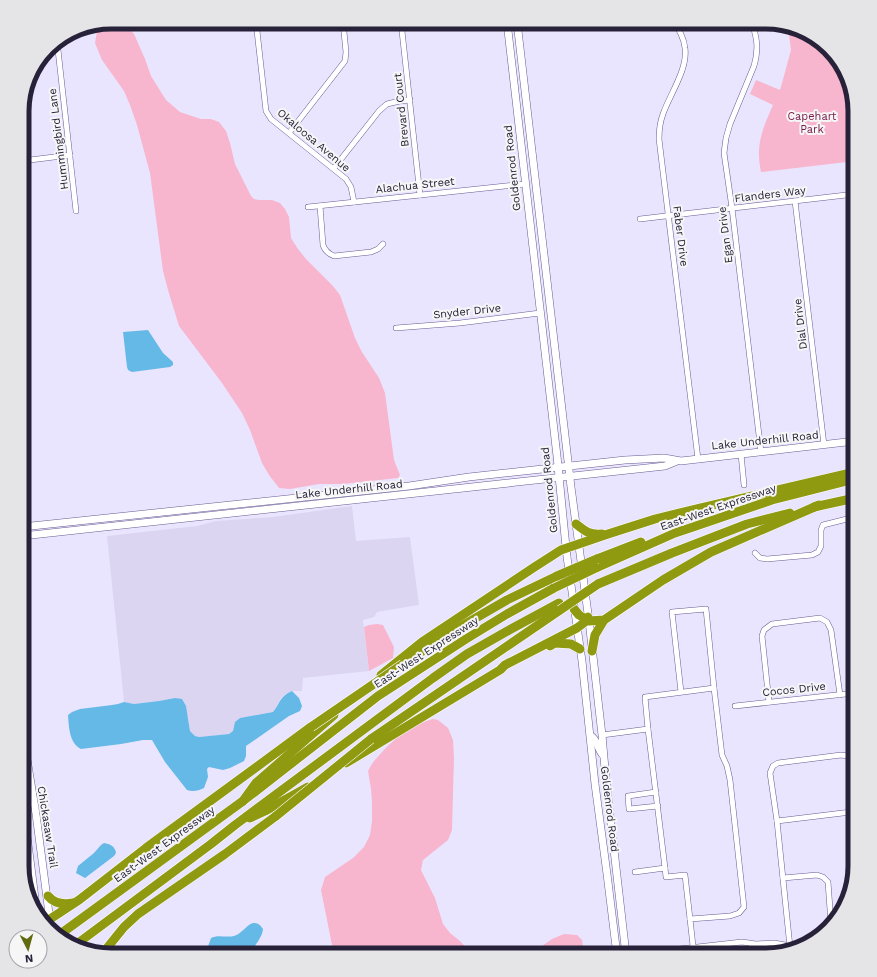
<svg xmlns="http://www.w3.org/2000/svg" width="877" height="977" viewBox="0 0 877 977" font-family="'Work Sans',sans-serif">
	<style>
		.built { fill: #dbd5f2 }
		.green { fill: #f7b6ce }
		.water { fill: #65b9e7 }
		.lines { fill: none; stroke-linecap: round; stroke-linejoin: round }
		.street-casing { stroke: #695b92; stroke-width: 6 }
		.secondary-casing { stroke: #695b92; stroke-width: 8 }
		.highway-casing { stroke: #fff; stroke-width: 10 }
		.street { stroke: #fff; stroke-width: 5 }
		.secondary { stroke: #fff; stroke-width: 7 }
		.highway { stroke: #8f9a11; stroke-width: 9 }
		.highway-bridge-casing { stroke: #fff; stroke-width: 10; stroke-linecap: butt }
		.highway-bridge { stroke: #8f9a11; stroke-width: 9 }
		.labels { text-anchor: middle; stroke-width: 4; stroke-linejoin: round; paint-order: stroke }
		.street-label { font-size: 11px; fill: #272139; stroke: #f6f6f6 }
		.park-label { font-size: 11px; fill: #781a49; stroke: #f6f6f6 }
		.rim { fill: none; stroke: #272139; stroke-width: 5 }
	</style>
	<rect width="100%" height="100%" fill="#eae5ff"/>
	<path class="built" d="M352,506L356,541L410,537L419,605L377,612L374,617L363,620L369,671L303,678L302,691H293L286,694L281,698L273,712L240,718L233,728V731L229,734L199,737L195,736L190,731L188,716L175,698L159,701L134,704L124,702L107,536L197,526L216,521L273,517Z"/>
	<g class="green">
		<path d="M111,22H122L124,23L134,34L145,59L151,76L166,100L180,112L201,119H211L219,122L226,131L230,143L235,164L251,196L254,199L259,200H272L280,203L285,209L289,217L291,238L298,249L306,259L333,286L340,295L355,338L362,352L379,378L385,393L394,460L400,475L398,478L343,484H319L290,489L279,488L269,475L262,463L250,430L242,413L222,383L179,326L168,290L163,271L150,173L137,125L130,105L124,91L102,60L95,43L97,31L101,26L106,23Z"/>
		<path d="M788,27L806,31L836,57L855,111V161L761,172C760,167 759,161 759,156C758,138 766,121 773,105L750,94L756,80L780,90L782,83L791,50Z"/>
		<path d="M377,624L383,625L394,647L393,658L369,671L364,627L369,625Z"/>
		<path d="M433,719L438,720L448,728L453,740L454,758L452,830L448,840L423,860L421,870L435,898L443,924L450,933L460,941L471,953L477,955H334L321,890L325,877L353,858L364,847L370,835L372,821V803L371,789L368,771C373,761 376,759 383,751C397,736 413,724 433,719Z"/>
		<path d="M564,934L577,935L582,940L584,955H528L532,953L552,939Z"/>
	</g>
	<g class="water">
		<path d="M148,330L163,353L173,362V365L170,367L132,372L128,370L127,367L123,332Z"/>
		<path d="M292,691L299,698L302,706L300,711L289,716L246,746V756L244,761L230,768L223,770L209,767L207,769L208,777L204,788C198,791 193,792 187,790L165,762L152,740H143L121,744L81,749C69,743 69,727 68,715L72,712L80,709L112,705L118,704L124,702L134,704L159,701L175,698L182,699L186,706L190,731L195,736L199,737L229,734L233,731L235,722L240,718L273,712C280,703 280,696 292,691Z"/>
		<path d="M104,843C110,844 115,846 116,853L114,856L85,878L76,873L78,866L94,853L101,845Z"/>
		<path d="M253,923C259,923 260,925 263,929C262,939 253,946 251,955H205L211,938C218,934 226,938 234,936C243,933 246,925 253,923Z"/>
	</g>
	<g class="lines">
		<defs>
			<g id="street">
				<path d="M256,22L266,111L271,119L346,179L351,187L354,202"/>
				<path d="M401,22L420,195"/>
				<path d="M674,22C679,30 684,38 685,48C688,69 670,94 663,114C660,122 659,131 659,139L698,459"/>
				<path d="M752,22C757,39 759,48 754,66L730,124L726,138L724,153L732,208L761,452"/>
				<path d="M257,27L282,25L291,27"/>
				<path d="M57,41L76,211"/>
				<path d="M289,133L345,61L346,52L343,22"/>
				<path d="M22,161L70,155"/>
				<path d="M855,162V165"/>
				<path d="M334,168L379,111L387,104L400,101L410,100"/>
				<path d="M795,201L824,445"/>
				<path d="M320,206L323,245C325,251 329,254 334,256L371,252L378,249L383,244"/>
				<path d="M308,207L525,184"/>
				<path d="M640,219L855,194"/>
				<path d="M396,328L460,323L540,313"/>
				<path d="M741,454L744,485"/>
				<path d="M755,553L760,558L767,559L812,555L818,552L821,546V530L823,525L855,517"/>
				<path d="M769,702L762,636L764,630L772,624L820,618L827,622L831,630L840,695"/>
				<path d="M735,706L855,693"/>
				<path d="M648,729L665,868"/>
				<path d="M602,735L648,729L645,697L714,688L706,609L672,612L681,692"/>
				<path d="M656,792L628,796L629,809L658,806"/>
				<path d="M777,821L851,812L855,809"/>
				<path d="M635,872L665,868L666,877L685,875L690,919"/>
				<path d="M783,878L817,875L823,877L828,882L831,923"/>
				<path d="M790,947L777,821L770,773L773,766L778,763L841,755L848,756L854,762L855,775"/>
				<path d="M635,955V954L742,942L756,944L774,943L791,946"/>
				<path d="M694,955L690,919L730,916L739,913L744,907L730,780L727,766L722,755L714,688"/>
				<path d="M705,955L744,951L755,945"/>
			</g>
			<g id="secondary">
				<path d="M507,22L557,456L567,557L582,661L595,784L607,874L616,947L621,953V955"/>
				<path d="M517,22L571,487L589,621L602,735L606,780L625,946L621,953"/>
				<path d="M22,527L409,486L469,477L625,460L664,458L681,461L855,441"/>
				<path d="M22,536L665,466L677,461"/>
				<path d="M22,729L36,814L51,929"/>
				<path d="M591,736C598,740 597,749 603,755"/>
				<path d="M22,798L36,906"/>
			</g>
			<g id="highway">
				<path d="M814,507L855,498"/>
				<path d="M576,524C586,532 590,535 602,534"/>
				<path d="M597,559L641,542"/>
				<path d="M596,568L675,533L693,527L772,500L855,479"/>
				<path d="M598,584L672,553L747,524L790,513"/>
				<path d="M574,609L579,615L589,621L604,620L663,580L711,552L819,505"/>
				<path d="M550,646L555,643L571,644L580,649"/>
				<path d="M592,651L595,635L604,620"/>
				<path d="M403,664L455,630L507,600L557,576"/>
				<path d="M381,675L422,642L533,568L561,550L608,534L655,519L700,508L855,472"/>
				<path d="M371,739L560,610"/>
				<path d="M346,763L500,670L505,665L577,628L585,622L588,617"/>
				<path d="M243,801L256,783L334,715"/>
				<path d="M250,818L265,811L308,787"/>
				<path d="M48,896C54,903 63,905 73,903"/>
				<path d="M44,923L79,900L146,848L311,727"/>
				<path d="M59,935L243,801L378,696L466,639L507,614L554,588"/>
				<path d="M74,946L211,844L235,825L433,678L467,654L511,629L559,603"/>
				<path d="M103,953L124,927L138,914L225,854L276,816"/>
			</g>
		</defs>
		<use href="#street" class="street-casing"/>
		<use href="#secondary" class="secondary-casing"/>
		<use href="#highway" class="highway-casing"/>
		<use href="#street" class="street"/>
		<use href="#secondary" class="secondary"/>
		<use href="#highway" class="highway"/>
		<defs>
			<g id="highway-bridge">
				<path d="M557,576L597,559"/>
				<path d="M554,588L596,568"/>
				<path d="M560,610L598,584"/>
				<path d="M311,727L403,664"/>
				<path d="M276,816L371,739"/>
			</g>
		</defs>
		<use href="#highway-bridge" class="highway-bridge-casing"/>
		<use href="#highway-bridge" class="highway-bridge"/>
	</g>
	<g class="labels">
		<g class="street-label">
			<text transform="translate(401 110) rotate(-96)" y="4">Brevard Court</text>
			<text transform="translate(58 139) rotate(-97)" y="4">Hummingbird Lane</text>
			<text transform="translate(314 140) rotate(40)" y="4">Okaloosa Avenue</text>
			<text transform="translate(512 168) rotate(-96)" y="4">Goldenrod Road</text>
			<text transform="translate(415 185) rotate(-6)" y="4">Alachua Street</text>
			<text transform="translate(770 194) rotate(-7)" y="4">Flanders Way</text>
			<text transform="translate(725 235) rotate(-97)" y="4">Egan Drive</text>
			<text transform="translate(681 236) rotate(83)" y="4">Faber Drive</text>
			<text transform="translate(467 311) rotate(-6)" y="4">Snyder Drive</text>
			<text transform="translate(800 324) rotate(-97)" y="4">Dial Drive</text>
			<text transform="translate(765 440) rotate(-6)" y="4">Lake Underhill Road</text>
			<text transform="translate(349 489) rotate(-6)" y="4">Lake Underhill Road</text>
			<text transform="translate(549 490) rotate(-96)" y="4">Goldenrod Road</text>
			<text transform="translate(718 507) rotate(-19)" y="4">East-West Expressway</text>
			<text transform="translate(426 652) rotate(-33)" y="4">East-West Expressway</text>
			<text transform="translate(794 689) rotate(-6)" y="4">Cocos Drive</text>
			<text transform="translate(610 809) rotate(83)" y="4">Goldenrod Road</text>
			<text transform="translate(48 827) rotate(81)" y="4">Chickasaw Trail</text>
			<text transform="translate(164 844) rotate(-36)" y="4">East-West Expressway</text>
		</g>
		<g class="park-label">
			<text x="812" y="120">Capehart<tspan x="812" dy="13">Park</tspan></text>
		</g>
	</g>
	<path d="M0 0H877V977H0ZM111 29H766A82 82 0 0 1 848 111V866A82 82 0 0 1 766 948H111A82 82 0 0 1 29 866V111A82 82 0 0 1 111 29Z" fill="#e5e5e7" fill-rule="evenodd"/>
	<path class="rim" d="M111 29H766A82 82 0 0 1 848 111V866A82 82 0 0 1 766 948H111A82 82 0 0 1 29 866V111A82 82 0 0 1 111 29Z"/>
	<g transform="translate(28 949) rotate(174)"><circle r="19" fill="#f6f6f6" stroke="#a3a1aa"/>
	<path d="M0-3L7 15L0 10L-7 15Z" fill="#636b11"/>
	<text y="-6" font-size="11" font-weight="bold" text-anchor="middle" fill="#272139">N</text>
	</g>
</svg>
